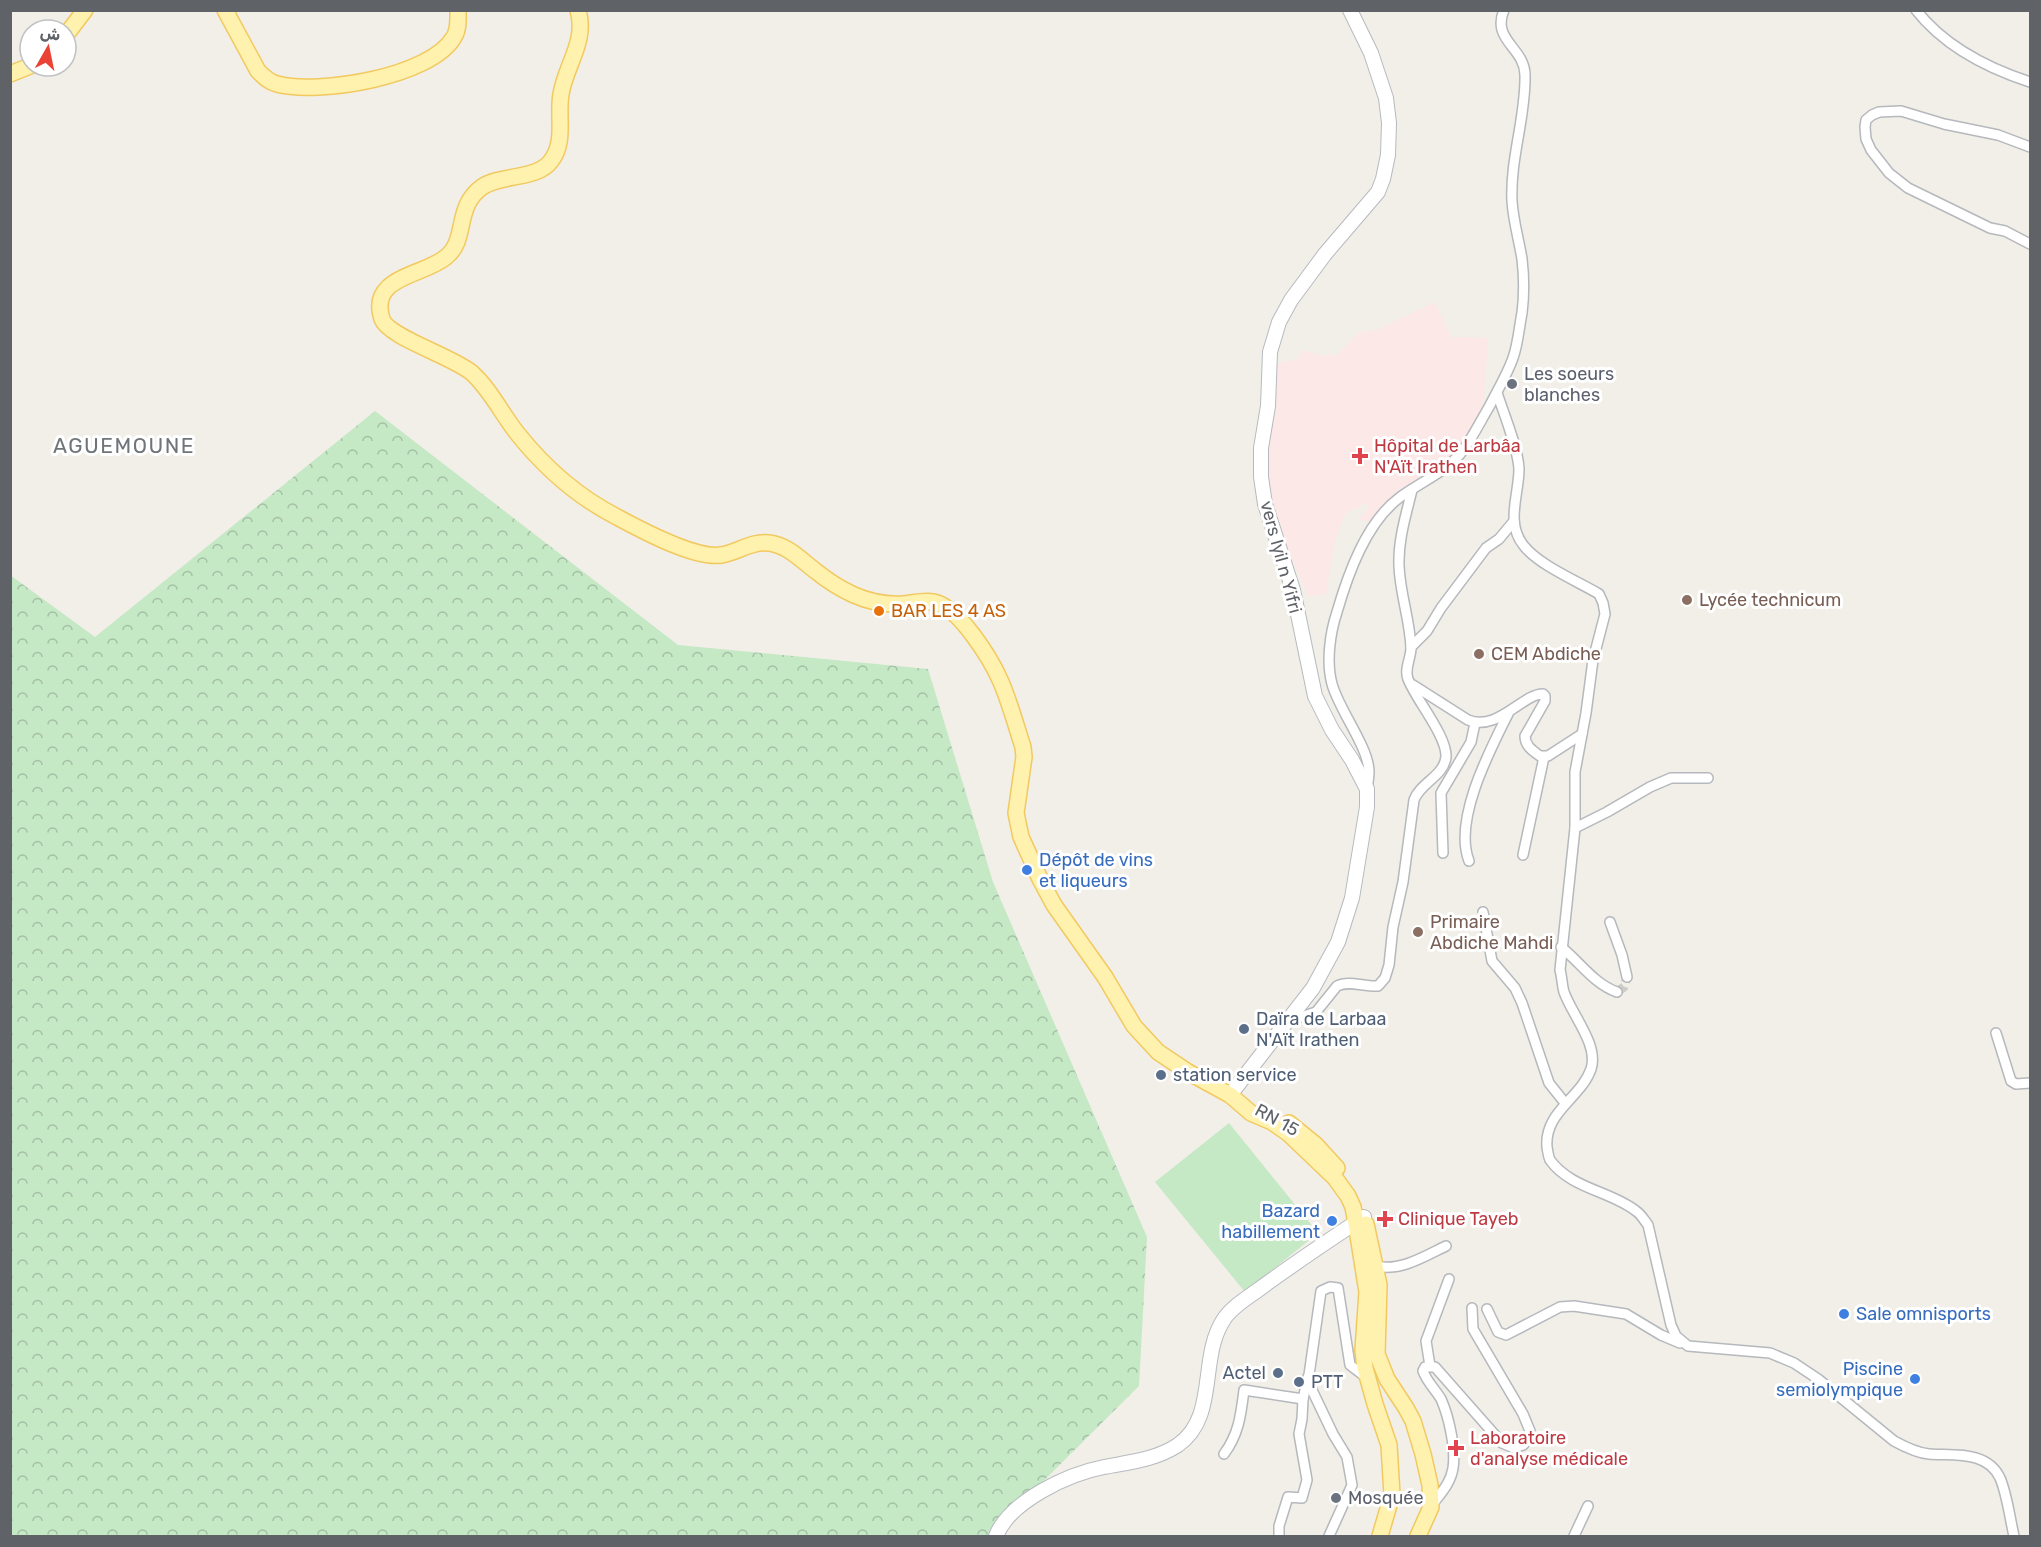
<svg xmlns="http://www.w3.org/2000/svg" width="2041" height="1547" viewBox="0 0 2041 1547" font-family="Rubik,'Noto Sans Arabic',sans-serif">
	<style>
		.medical { fill: #fce8e6 }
		.forest { fill: url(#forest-crowns) }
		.garden { fill: #c5e8c5 }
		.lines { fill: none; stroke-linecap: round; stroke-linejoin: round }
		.street-tunnel { stroke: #ccccc8; stroke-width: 9; stroke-dasharray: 9 4.5; stroke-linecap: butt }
		.street-casing { stroke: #b5b8bc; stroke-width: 12 }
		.secondary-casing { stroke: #b6babf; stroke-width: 16 }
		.primary-casing { stroke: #f2c960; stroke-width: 18 }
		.street { stroke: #fff; stroke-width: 9 }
		.secondary { stroke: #fff; stroke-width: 14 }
		.primary { stroke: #fff2af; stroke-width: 15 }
		.worship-dot { fill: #6b7280; stroke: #fff; stroke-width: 2 }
		.health-dot { fill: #e0444e; stroke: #fff; stroke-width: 2 }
		.education-dot { fill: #8d6e63; stroke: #fff; stroke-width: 2 }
		.food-dot { fill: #e8710a; stroke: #fff; stroke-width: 2 }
		.shop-dot { fill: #3f7fe0; stroke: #fff; stroke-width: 2 }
		.service-dot { fill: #5c6f8a; stroke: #fff; stroke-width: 2 }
		.labels { text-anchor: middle; stroke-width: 6; stroke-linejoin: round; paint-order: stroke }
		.worship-label { font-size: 18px; fill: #5b616d; stroke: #fff; text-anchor: start }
		.health-label { font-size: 18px; fill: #be3a42; stroke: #fff; text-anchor: start }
		.street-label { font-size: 18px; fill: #5f6368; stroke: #fff }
		.education-label { font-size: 18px; fill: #785e54; stroke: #fff; text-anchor: start }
		.food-label { font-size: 18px; fill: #c56008; stroke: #fff; text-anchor: start }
		.shop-label { font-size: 18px; fill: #366cbe; stroke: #fff; text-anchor: start }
		.service-label { font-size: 18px; fill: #4e5e75; stroke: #fff; text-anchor: start }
		.quarter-label { font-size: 21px; letter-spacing: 1.5px; fill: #70757a; stroke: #fff }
	</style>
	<defs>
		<pattern id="forest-crowns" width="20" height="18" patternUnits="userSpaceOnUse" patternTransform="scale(1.5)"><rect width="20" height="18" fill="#c5e8c5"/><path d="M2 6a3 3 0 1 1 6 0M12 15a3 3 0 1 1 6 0" fill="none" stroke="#a3c0a4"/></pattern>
	</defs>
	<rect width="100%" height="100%" fill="#f1efe8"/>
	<path class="medical" d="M1435,302L1451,337L1488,338L1483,412L1462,447L1440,469L1418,483L1399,489L1369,522L1359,519L1369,507L1364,502L1358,509L1350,510L1344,516L1334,544L1326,595L1308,596L1272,513L1265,466L1277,390V364L1300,358L1301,350L1321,355H1337L1359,332L1376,330Z"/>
	<path class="forest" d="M375,411L678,645L928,669L993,882L1147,1237L1139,1386L988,1536H11L10,575L95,637Z"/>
	<path class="garden" d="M1229,1123L1318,1233L1245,1292L1155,1182Z"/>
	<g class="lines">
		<path class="street-tunnel" d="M1617,992L1624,987L1627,977"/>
		<defs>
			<g id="street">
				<path d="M1916,10C1945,47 1987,68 2030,82"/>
				<path d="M2030,147L1998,135L1944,124L1901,111L1879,112L1872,115L1866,120L1865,127L1866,139L1871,150L1889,173L1908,188L1990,228L2005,231L2030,244"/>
				<path d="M1497,393C1504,414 1518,448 1519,469C1519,495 1505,523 1524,546C1539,565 1577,581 1599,594L1603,603L1605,614L1593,660L1586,713L1575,772V828L1560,970C1562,977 1562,985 1564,992C1572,1015 1599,1045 1591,1069C1581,1098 1544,1112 1547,1147C1548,1152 1548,1156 1550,1160C1571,1189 1611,1191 1636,1211C1641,1214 1644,1220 1648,1225L1671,1325L1676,1336L1688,1346L1770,1353L1794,1363L1818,1379L1894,1441C1905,1447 1917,1453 1929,1454C1953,1456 1987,1450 2000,1478C2007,1494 2010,1519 2014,1536"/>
				<path d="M1411,647L1427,631L1441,608L1486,548L1499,539L1514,521"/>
				<path d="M1413,685L1468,720C1498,732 1522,694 1543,694L1545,696V701L1525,736C1525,746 1533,751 1540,756H1548L1582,734"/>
				<path d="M1367,789C1368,783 1369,777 1369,771C1368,746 1339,710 1332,684C1326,662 1330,633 1337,612C1348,574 1366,523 1399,498C1419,483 1444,473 1461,453C1472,439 1480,422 1489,407C1497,391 1507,375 1513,358C1518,344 1519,328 1522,313C1524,297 1524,276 1522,259C1519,240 1513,220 1512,201C1510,158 1526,117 1525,75C1525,48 1491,40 1504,10"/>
				<path d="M1575,828L1607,812L1650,787L1671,778H1708"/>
				<path d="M1443,853L1441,793L1471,742L1475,723"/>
				<path d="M1523,855L1544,757"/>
				<path d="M1469,861C1453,820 1490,750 1508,714"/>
				<path d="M1483,912L1492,961L1515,988L1522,1003L1549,1083L1565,1103"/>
				<path d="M1610,922L1622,955L1627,977"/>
				<path d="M1561,947C1580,962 1594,984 1617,992"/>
				<path d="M1289,1021L1316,1012L1337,986C1349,980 1364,987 1378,986L1385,978L1389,965L1393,927L1403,882L1414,800C1420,783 1444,776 1446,757C1447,736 1416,700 1408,679C1404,669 1411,658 1411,648C1410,620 1400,594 1399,566C1398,540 1406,515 1412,490"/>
				<path d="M1996,1033L2011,1081L2016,1084L2030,1083"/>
				<path d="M1376,1266C1400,1272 1425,1256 1446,1246"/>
				<path d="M1487,1309L1498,1332L1506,1335L1560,1307L1574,1306L1626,1314L1661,1335L1680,1343"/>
				<path d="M1430,1366L1426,1341L1449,1279"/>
				<path d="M1224,1454C1239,1434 1241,1414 1244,1390L1303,1399"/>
				<path d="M1432,1505C1440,1494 1451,1483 1453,1468C1456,1449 1449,1417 1441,1399C1435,1389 1427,1382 1423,1371L1425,1367H1435L1502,1443L1514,1448L1523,1445L1529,1438L1530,1431L1523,1414L1473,1329L1472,1308"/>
				<path d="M1279,1536V1526L1288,1497L1302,1498L1307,1480L1299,1434L1302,1419L1303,1399L1308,1377"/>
				<path d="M1329,1536L1352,1485L1347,1457L1333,1434L1312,1390L1309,1375L1321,1291L1330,1287L1338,1288L1350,1365L1367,1378"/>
				<path d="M1574,1536L1588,1506"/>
			</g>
			<g id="secondary">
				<path d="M1230,1095L1313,988L1338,942L1352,898L1367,807V789L1352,760L1332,730L1315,696L1293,590L1265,504L1261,477V448L1268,406L1270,352L1279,322L1291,300L1325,254L1378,192L1383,179L1388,155L1389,123L1386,98L1371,53L1350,10"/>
				<path d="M996,1536C1010,1501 1068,1474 1104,1467C1130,1462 1155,1460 1178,1445C1219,1416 1198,1358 1224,1319C1232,1307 1247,1298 1258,1290C1293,1264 1328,1241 1364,1217"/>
			</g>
			<g id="primary">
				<path d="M225,10L258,71C264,77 269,82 277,84C318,95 431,77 454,37C459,29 458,20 458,10"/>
				<path d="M578,10C587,42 566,64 561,94C557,116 566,142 551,161C537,180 501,174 482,187C454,207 468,240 446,257C424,276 368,276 382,319C388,337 454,357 472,373C490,389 502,414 517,433C544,467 578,497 617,517C641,530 695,559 721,555C739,552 751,541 769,543C788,545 802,561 817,572C828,581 841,589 854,595C870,602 886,605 903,604C913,603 924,600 934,602C959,607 991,659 1001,682C1010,703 1016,726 1023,747L1024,757L1016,813L1021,837L1040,879L1054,905L1105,977L1134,1026L1158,1052L1188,1072L1230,1095L1251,1113L1272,1122L1289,1134L1335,1178L1348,1196L1353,1207L1356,1223L1367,1292L1363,1350L1365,1368L1375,1404L1389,1445L1392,1495L1380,1536"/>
				<path d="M66,35L85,10"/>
				<path d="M10,74L30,66"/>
				<path d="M1289,1123L1316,1145L1337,1168"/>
				<path d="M1366,1224L1379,1285L1377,1354L1387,1379L1406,1408L1413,1421L1423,1454L1430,1485L1431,1507L1418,1536"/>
			</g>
		</defs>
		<use href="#street" class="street-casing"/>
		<use href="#secondary" class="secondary-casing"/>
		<use href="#primary" class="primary-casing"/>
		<use href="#street" class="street"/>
		<use href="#secondary" class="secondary"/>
		<use href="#primary" class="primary"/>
	</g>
	<g class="worship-dot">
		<circle cx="1512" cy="384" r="6"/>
		<circle cx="1336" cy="1498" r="6"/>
	</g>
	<g class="health-dot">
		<path d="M1357 447h6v6h6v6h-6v6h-6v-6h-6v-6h6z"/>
		<path d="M1382 1210h6v6h6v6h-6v6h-6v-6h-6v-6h6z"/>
		<path d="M1453 1439h6v6h6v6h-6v6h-6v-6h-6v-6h6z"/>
	</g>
	<g class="education-dot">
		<circle cx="1687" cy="600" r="6"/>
		<circle cx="1479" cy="654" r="6"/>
		<circle cx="1418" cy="932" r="6"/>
	</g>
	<circle class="food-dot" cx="879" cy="611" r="6"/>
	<g class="shop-dot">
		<circle cx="1027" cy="870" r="6"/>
		<circle cx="1332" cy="1221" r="6"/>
		<circle cx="1844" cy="1314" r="6"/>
		<circle cx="1915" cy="1379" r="6"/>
	</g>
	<g class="service-dot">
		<circle cx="1244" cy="1029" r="6"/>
		<circle cx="1161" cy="1075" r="6"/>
		<circle cx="1278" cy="1373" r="6"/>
		<circle cx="1299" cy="1382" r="6"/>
	</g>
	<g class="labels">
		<g class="worship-label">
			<text x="1524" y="380">Les soeurs<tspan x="1524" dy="21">blanches</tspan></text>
			<text x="1348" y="1504">Mosquée</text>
		</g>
		<g class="health-label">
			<text x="1374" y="452">Hôpital de Larbâa<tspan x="1374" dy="21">N'Aït Irathen</tspan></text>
			<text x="1398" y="1225">Clinique Tayeb</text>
			<text x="1470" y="1444">Laboratoire<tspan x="1470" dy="21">d'analyse médicale</tspan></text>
		</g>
		<g class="street-label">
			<text transform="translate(1281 557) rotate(75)" y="6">vers Iγil n Yifri</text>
			<text transform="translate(1277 1120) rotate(29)" y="6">RN 15</text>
		</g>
		<g class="education-label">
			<text x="1699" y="606">Lycée technicum</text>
			<text x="1491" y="660">CEM Abdiche</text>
			<text x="1430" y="928">Primaire<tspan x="1430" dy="21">Abdiche Mahdi</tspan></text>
		</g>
		<g class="food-label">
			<text x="891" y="617">BAR LES 4 AS</text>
		</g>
		<g class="shop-label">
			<text x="1039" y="866">Dépôt de vins<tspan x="1039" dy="21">et liqueurs</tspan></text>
			<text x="1320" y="1217" text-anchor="end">Bazard<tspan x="1320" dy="21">habillement</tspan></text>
			<text x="1856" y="1320">Sale omnisports</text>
			<text x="1903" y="1375" text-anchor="end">Piscine<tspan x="1903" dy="21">semiolympique</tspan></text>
		</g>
		<g class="service-label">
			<text x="1256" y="1025">Daïra de Larbaa<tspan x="1256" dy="21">N'Aït Irathen</tspan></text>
			<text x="1173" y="1081">station service</text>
			<text x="1266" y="1379" text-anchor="end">Actel</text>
			<text x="1311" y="1388">PTT</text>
		</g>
		<g class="quarter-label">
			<text x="124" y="453">AGUEMOUNE</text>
		</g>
	</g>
	<rect width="2041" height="1547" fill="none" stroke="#5f6368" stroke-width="24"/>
	<g transform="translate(48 48) rotate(9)"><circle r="28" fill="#ffffff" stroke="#bfc1c3" stroke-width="1.5"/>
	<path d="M0-4.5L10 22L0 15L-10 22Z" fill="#ea4335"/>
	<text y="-9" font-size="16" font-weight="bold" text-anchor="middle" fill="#5f6368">ش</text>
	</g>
</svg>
